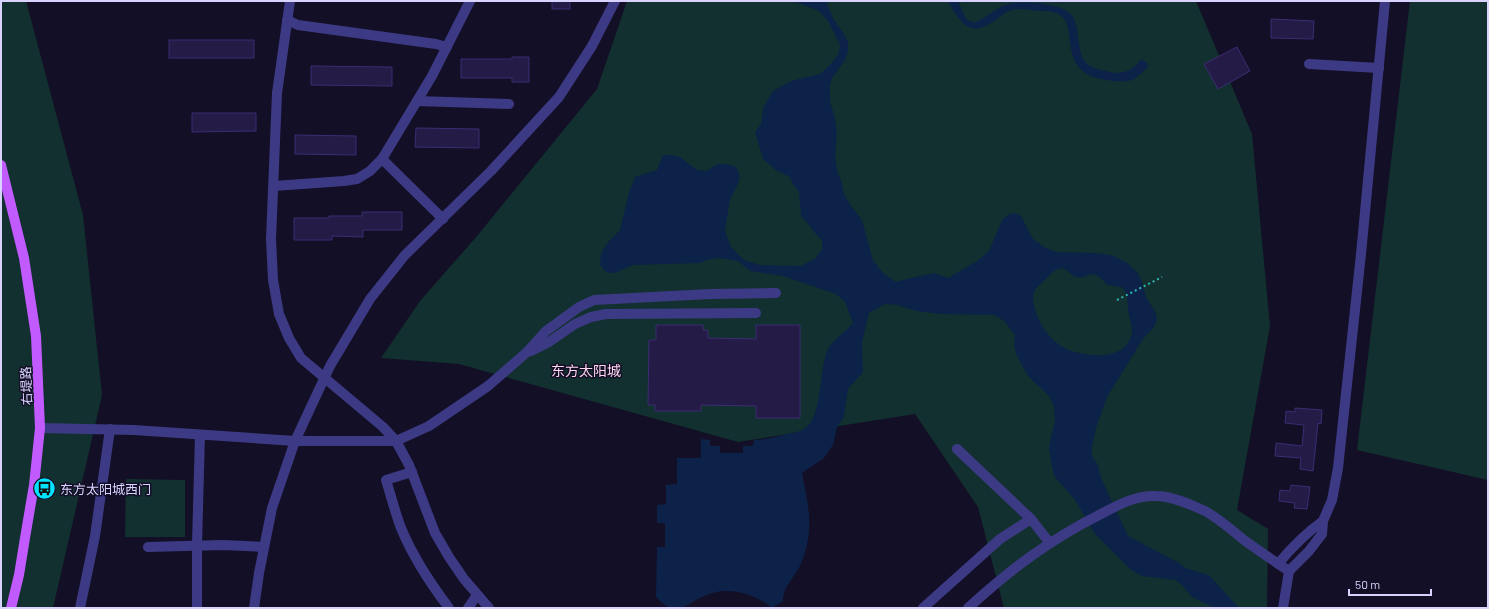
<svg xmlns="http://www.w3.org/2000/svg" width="1489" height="609" viewBox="0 0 1489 609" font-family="Barlow,'Noto Sans SC',sans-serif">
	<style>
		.green { fill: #12302f }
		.water { fill: #0c2248; fill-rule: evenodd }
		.building { fill: #241b47; stroke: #3b2d73 }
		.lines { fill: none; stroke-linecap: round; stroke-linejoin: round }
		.path { stroke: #2fb8b0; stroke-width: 2; stroke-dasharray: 2 3; stroke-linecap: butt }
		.minor { stroke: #3d3a85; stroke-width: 10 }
		.major { stroke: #c25bff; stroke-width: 10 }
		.labels { text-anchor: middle; stroke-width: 3; stroke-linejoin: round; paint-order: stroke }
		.street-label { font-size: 13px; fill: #d9d4ff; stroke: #130f26 }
		.poi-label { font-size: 13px; fill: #d9d4ff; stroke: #130f26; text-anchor: start }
		.neighbourhood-label { font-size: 14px; fill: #ffd6f0; stroke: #130f26 }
	</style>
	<rect width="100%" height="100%" fill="#130f26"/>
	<g class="green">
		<path d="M1,1H26L83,215L102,395L53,608H1Z"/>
		<path d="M627,1H1196L1252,134L1270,326L1237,510L1268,529L1267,608H1004L978,507L915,414L738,442L459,364L381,358L420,301L477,236L597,89Z"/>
		<path d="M1410,1H1488V480L1357,450Z"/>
		<path d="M126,479L185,480V537H125Z"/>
	</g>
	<g class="water">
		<path d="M794,1H826L833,18L844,34L848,42V52L845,60L832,78L830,85V101L835,119L837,135L835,154L837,170L842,183L844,194L851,206L862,220L873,260L883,273L896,282L911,278L934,273L948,278L977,261L989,251L1002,220L1009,214L1015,213L1021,216L1033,239L1044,247L1056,252L1095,253L1112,255L1126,262L1137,272L1141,279L1146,297L1156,313L1157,319L1154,327L1143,339L1107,397L1096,428L1092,447V456L1098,465L1101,478L1128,536L1181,564L1185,568L1209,575L1239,608H1212L1211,606L1192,597L1183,586L1176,580L1142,576L1131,570L1095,534L1075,500L1054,476L1049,450L1051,436L1055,421L1054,407L1049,396L1028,376L1017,356L1014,345L1015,335L1004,321L994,315L940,314L916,311L897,305L885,304L869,313L862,343L863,372L848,389L844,417L837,427L833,445L824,458L802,473C809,509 815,530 800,566C794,578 782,588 783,601L772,608C753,592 725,585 702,597C689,603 687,609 671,608C666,607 660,601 656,597L657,547H665V523H657V505L666,504V485L677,484V458H701V439L710,440V446H720V453H743V446H753L754,440C765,440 775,437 787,434C792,433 799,432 804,429C823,418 818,370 828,349C833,339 846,332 853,323L845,302L836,294L783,276L750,271L738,261L719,258L707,260L701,263L633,265L615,273L606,272L600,265L601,254L607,243L620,230L629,192L635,177L657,170L663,155H670L680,157L697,170L707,171L717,164H727L736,167L740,176L738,184L730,199L725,231L731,247L744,260L760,265L801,266L816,258L822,249V240C813,232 810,225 801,216L799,192L792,183L790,177L777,171L763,159L755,132L761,124L763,108L773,91L791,81L820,74L831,64L839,53L840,45L828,21L819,11ZM1061,268C1067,269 1069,273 1074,276C1088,283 1090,263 1107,285L1121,287L1124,289C1129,299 1127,305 1129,316C1130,322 1134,329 1131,336C1124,363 1079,357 1061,346C1049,338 1039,324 1035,309C1032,296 1031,292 1042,283C1048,277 1053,270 1061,268Z"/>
		<path d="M948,1H958L966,19L974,23C985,18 994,10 1005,5C1019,0 1054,3 1067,11C1083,20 1074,51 1087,64C1093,69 1103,70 1110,72C1124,75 1133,70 1141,59L1147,63L1148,67C1144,70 1139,76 1134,79C1127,83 1115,81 1107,80C1055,74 1079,26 1060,15C1054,11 1045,11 1039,11C1029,10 1018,7 1009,11C1002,14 997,20 991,23C968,38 958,19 948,1Z"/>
	</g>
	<g class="building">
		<rect x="552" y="1" width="18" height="8"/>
		<path d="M1271,19L1314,21L1313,39L1271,38Z"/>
		<rect x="169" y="40" width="85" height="18"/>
		<path d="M1237,47L1250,71L1218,89L1204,64Z"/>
		<path d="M512,57H529V82H512V78H461V59H512Z"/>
		<path d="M311,66L392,67V86L311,85Z"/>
		<path d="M192,113H256V131L192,132Z"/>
		<path d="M416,128L479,129V148L415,147Z"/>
		<path d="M295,135L356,136V155L295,154Z"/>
		<path d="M362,212H402V230H363V237L332,236V240H294V218H329V216H362Z"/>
		<path d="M656,325H703V330H708V338L756,339V325H800V418H756V406L701,405V411H655V405H648L649,340H656Z"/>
		<path d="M1295,408L1322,410L1321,424L1318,423L1313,471L1300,469L1301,458L1275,456L1276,443L1302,446L1304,425L1285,423L1286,411L1295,412Z"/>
		<path d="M1291,485L1310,487L1307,509L1294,508L1295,503L1279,501L1280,490L1290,491Z"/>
	</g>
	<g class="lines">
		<path class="path" d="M1117,300L1162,277"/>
		<g class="minor">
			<path d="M290,1L277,93L271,239L273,280L279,314L289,338L301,358L383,427L396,441L409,465L435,533L449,557L464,579L489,608"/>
			<path d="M287,20L298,25L436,44L447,47"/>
			<path d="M1309,64L1379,68"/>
			<path d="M417,101L509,104"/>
			<path d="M382,159L443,219"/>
			<path d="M274,186L344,181L357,179L370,171L382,159L432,76L470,1"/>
			<path d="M531,351L549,342L575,324L591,317L606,314L756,313"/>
			<path d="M40,428L134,430L295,441H396L429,426L488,386L527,352L546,331L579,307L594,300L710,294L776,293"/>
			<path d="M957,449L1031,519L1049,542"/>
			<path d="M412,472L386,480C391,496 395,512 401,528C413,557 430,583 449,608"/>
			<path d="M148,547L223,545L264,547"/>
			<path d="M1278,564C1292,547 1306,533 1323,521"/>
			<path d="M80,608L95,536L110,429"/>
			<path d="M197,608V545L200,435"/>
			<path d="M254,608L259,573L272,508L295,441L330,366L370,299L405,255L491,171L559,97L592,46L615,1"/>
			<path d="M468,608L477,595"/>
			<path d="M923,608L1000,539L1031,519"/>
			<path d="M968,608C1011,569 1049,540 1101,514C1118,505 1136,495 1156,496C1172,496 1190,504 1205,511C1219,519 1232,530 1244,540C1259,551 1274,561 1289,571"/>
			<path d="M1283,608L1289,571L1309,551L1322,534L1323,521L1332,500L1338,468L1361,254L1385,1"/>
		</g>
		<path class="major" d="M1,165L24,258L36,336L40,428L34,485L25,538L19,575L11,608"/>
	</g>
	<defs>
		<symbol id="bus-disc" viewBox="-11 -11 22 22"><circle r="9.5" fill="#00e5ff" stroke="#130f26"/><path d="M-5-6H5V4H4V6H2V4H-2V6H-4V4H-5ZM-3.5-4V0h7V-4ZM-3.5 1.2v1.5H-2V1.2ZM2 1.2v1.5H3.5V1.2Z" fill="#111"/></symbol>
	</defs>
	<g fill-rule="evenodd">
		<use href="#bus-disc" x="32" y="476" width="25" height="25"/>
	</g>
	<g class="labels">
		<g class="street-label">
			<text transform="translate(26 386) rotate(-92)" y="5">右堤路</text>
		</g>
		<g class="poi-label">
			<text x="60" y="494">东方太阳城西门</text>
		</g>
		<g class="neighbourhood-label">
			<text x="586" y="376">东方太阳城</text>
		</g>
	</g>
	<rect width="1489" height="609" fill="none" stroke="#d9d4ff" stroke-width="4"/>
	<path d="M1349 589v6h82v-6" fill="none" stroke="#d9d4ff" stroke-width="2"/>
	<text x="1355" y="589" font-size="12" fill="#d9d4ff" stroke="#130f26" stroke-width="3" paint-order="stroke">50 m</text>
</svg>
